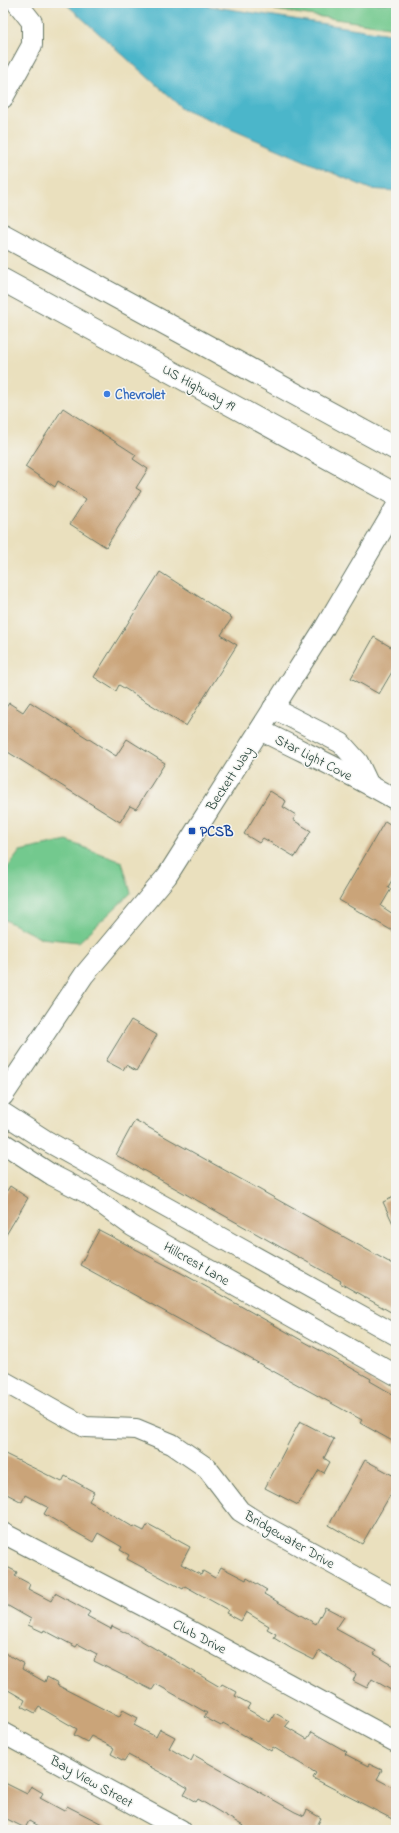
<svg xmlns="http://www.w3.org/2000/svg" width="399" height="1833" viewBox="0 0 399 1833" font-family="'Indie Flower',sans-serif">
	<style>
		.green { fill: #73c98e; stroke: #498361 }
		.water { fill: #4cb6ca; stroke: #367a7f }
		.building { fill: #caa479 }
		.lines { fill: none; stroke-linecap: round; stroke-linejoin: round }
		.minor-casing { stroke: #667664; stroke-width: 22 }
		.highway-casing { stroke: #667664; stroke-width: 24 }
		.minor { stroke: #fff; stroke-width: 20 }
		.highway { stroke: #fff; stroke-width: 22 }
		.shop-dot { fill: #3f7fe0; stroke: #f6f6f2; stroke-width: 1.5 }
		.transit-dot { fill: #1a4fb4; stroke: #f6f6f2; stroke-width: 1.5 }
		.labels { text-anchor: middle; stroke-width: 3; stroke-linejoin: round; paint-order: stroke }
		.street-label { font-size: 14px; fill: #1f3d34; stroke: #f6f6f2 }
		.shop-label { font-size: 14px; font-weight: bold; fill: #366cbe; stroke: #f6f6f2; text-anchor: start }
		.transit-label { font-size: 14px; font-weight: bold; fill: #164399; stroke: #f6f6f2; text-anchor: start }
	</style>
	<rect width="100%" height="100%" fill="#f6f6f2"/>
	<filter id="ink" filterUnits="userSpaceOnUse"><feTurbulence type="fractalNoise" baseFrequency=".025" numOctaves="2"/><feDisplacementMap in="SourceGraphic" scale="8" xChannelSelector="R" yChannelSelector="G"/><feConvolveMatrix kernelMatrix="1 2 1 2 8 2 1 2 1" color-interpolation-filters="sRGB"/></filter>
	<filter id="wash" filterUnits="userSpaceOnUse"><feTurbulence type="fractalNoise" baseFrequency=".012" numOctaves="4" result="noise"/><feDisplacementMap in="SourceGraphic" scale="16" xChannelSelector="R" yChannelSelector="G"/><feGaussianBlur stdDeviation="0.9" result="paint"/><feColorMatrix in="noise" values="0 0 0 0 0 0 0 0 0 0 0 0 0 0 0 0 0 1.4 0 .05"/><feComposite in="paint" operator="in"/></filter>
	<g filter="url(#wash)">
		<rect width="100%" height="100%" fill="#eae0be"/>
		<g class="green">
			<path d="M268,3H396V28L275,10Z"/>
			<path d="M67,841L122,862L131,893L79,942L40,938L3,919V874L20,851Z"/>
		</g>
		<path class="water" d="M65,3H190L396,35V191L370,189L182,108Z"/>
		<g id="blocks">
			<g class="building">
				<path d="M63,408L136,455L133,459L148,469L136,488L141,491L106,547L70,524L86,499L58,481L55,487L25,467Z"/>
				<path d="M160,572L232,618L221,635L237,645L186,726L119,685L116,691L94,677Z"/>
				<path d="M374,637L396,650V665L379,694L351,678Z"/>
				<path d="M30,702L116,756L127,739L165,763L136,809L130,806L120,822L3,749V712L9,703L23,712Z"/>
				<path d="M270,791L286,801L283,807L296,815L293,820L311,831L295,857L263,838L259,843L244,834Z"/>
				<path d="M385,821L396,828V873L388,887L391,889L381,906L396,916V933L339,900Z"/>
				<path d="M131,1020L157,1035L136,1071L126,1065L123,1070L106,1061Z"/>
				<path d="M135,1120L396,1266V1315L340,1283L341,1281L116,1155Z"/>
				<path d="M10,1186L28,1198L3,1240V1197Z"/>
				<path d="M396,1196V1230L383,1202Z"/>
				<path d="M99,1230L185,1275L371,1379L370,1381L396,1396V1443L360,1423L362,1420L80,1265Z"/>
				<path d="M300,1421L334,1439L324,1458L330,1462L324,1473L319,1470L298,1505L265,1488Z"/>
				<path d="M3,1453L62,1482L65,1476L94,1492L89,1501L133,1527L134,1526L144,1531L148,1524L190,1547L181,1564L201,1575L203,1571L215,1578L221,1567L246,1580L247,1578L267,1590L264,1594L316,1624L325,1607L344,1617L336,1629L376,1651L374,1654L396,1667V1693L372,1679L367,1688L353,1681L356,1674L319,1651L314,1660L292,1649L274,1638L276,1634L267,1629L269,1626L246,1612L241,1621L226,1613L228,1610L185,1586L183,1589L127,1559L129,1555L120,1550L122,1547L98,1533L93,1542L44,1514L48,1507L25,1495L22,1502L3,1492Z"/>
				<path d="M365,1460L396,1477V1485L362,1544L329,1525Z"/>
				<path d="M3,1565L17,1572L15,1576L30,1584L28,1589L51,1601L55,1593L90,1612L87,1616L111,1629L112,1626L142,1641L220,1687L222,1684L237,1692L235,1696L250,1704L247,1709L270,1722L275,1713L289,1721L285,1726L307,1739L312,1732L347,1752L345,1754L368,1766L369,1764L382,1770L377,1779L396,1789V1821L313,1778L316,1773L273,1747L271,1751L223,1723L221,1726L204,1717L207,1713L156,1684L152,1690L94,1661L97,1654L78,1644L76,1647L44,1630L43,1632L28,1625L31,1619L3,1603Z"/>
				<path d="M3,1652L24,1664L22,1669L45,1682L47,1677L58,1683L57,1685L119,1717L123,1710L138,1718L134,1725L156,1737L160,1729L175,1737L169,1748L191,1761L194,1755L295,1812L304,1816L307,1810L321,1818L315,1830H250L198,1799L196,1802L184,1795L188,1788L171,1778L128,1755L124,1761L111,1754L114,1748L91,1736L87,1742L74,1735L77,1729L39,1707L35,1713L22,1706L25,1700L3,1687Z"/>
				<path d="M3,1782L27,1794L31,1786L43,1793L40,1798L64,1811L67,1806L114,1830H45L29,1821L25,1828L3,1817Z"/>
			</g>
		</g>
	</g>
	<g filter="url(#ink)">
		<use href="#blocks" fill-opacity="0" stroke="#667664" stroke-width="1"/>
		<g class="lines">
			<defs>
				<g id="minor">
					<path d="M3,98L32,45V22L17,3"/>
					<path d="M273,708L341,743L358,762L368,783"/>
					<path d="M260,730C305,753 352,774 396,800"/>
					<path d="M3,1096L84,975L167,876L325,627L396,507"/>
					<path d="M3,1113L45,1140L396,1335"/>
					<path d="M3,1143L52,1175L87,1193L132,1226L193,1261L396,1375"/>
					<path d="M3,1381L85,1427L136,1429L172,1444L207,1468L240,1511L259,1523L396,1599"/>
					<path d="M3,1533L172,1621L396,1742"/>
					<path d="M3,1733L181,1830"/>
				</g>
				<g id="highway">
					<path d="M3,235L396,449"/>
					<path d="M3,280L396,495"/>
				</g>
			</defs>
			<use href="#minor" class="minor-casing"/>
			<use href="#highway" class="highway-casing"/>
			<use href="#minor" class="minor"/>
			<use href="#highway" class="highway"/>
		</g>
	</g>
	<circle class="shop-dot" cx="107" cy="394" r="4"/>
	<rect class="transit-dot" x="188" y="827" width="8" height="8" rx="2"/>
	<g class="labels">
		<g class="street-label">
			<text transform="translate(199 387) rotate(29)" y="5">US Highway 19</text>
			<text transform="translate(314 757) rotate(27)" y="5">Star Light Cove</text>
			<text transform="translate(229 778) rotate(-57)" y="5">Beckett Way</text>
			<text transform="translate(197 1263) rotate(30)" y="5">Hillcrest Lane</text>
			<text transform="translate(290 1539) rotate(30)" y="5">Bridgewater Drive</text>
			<text transform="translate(200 1636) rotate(28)" y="5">Club Drive</text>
			<text transform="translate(92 1781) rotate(29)" y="5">Bay View Street</text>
		</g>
		<g class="shop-label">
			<text x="115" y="399">Chevrolet</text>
		</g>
		<g class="transit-label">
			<text x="200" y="836">PCSB</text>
		</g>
	</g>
	<rect width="399" height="1833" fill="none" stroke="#f6f6f2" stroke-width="16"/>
</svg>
